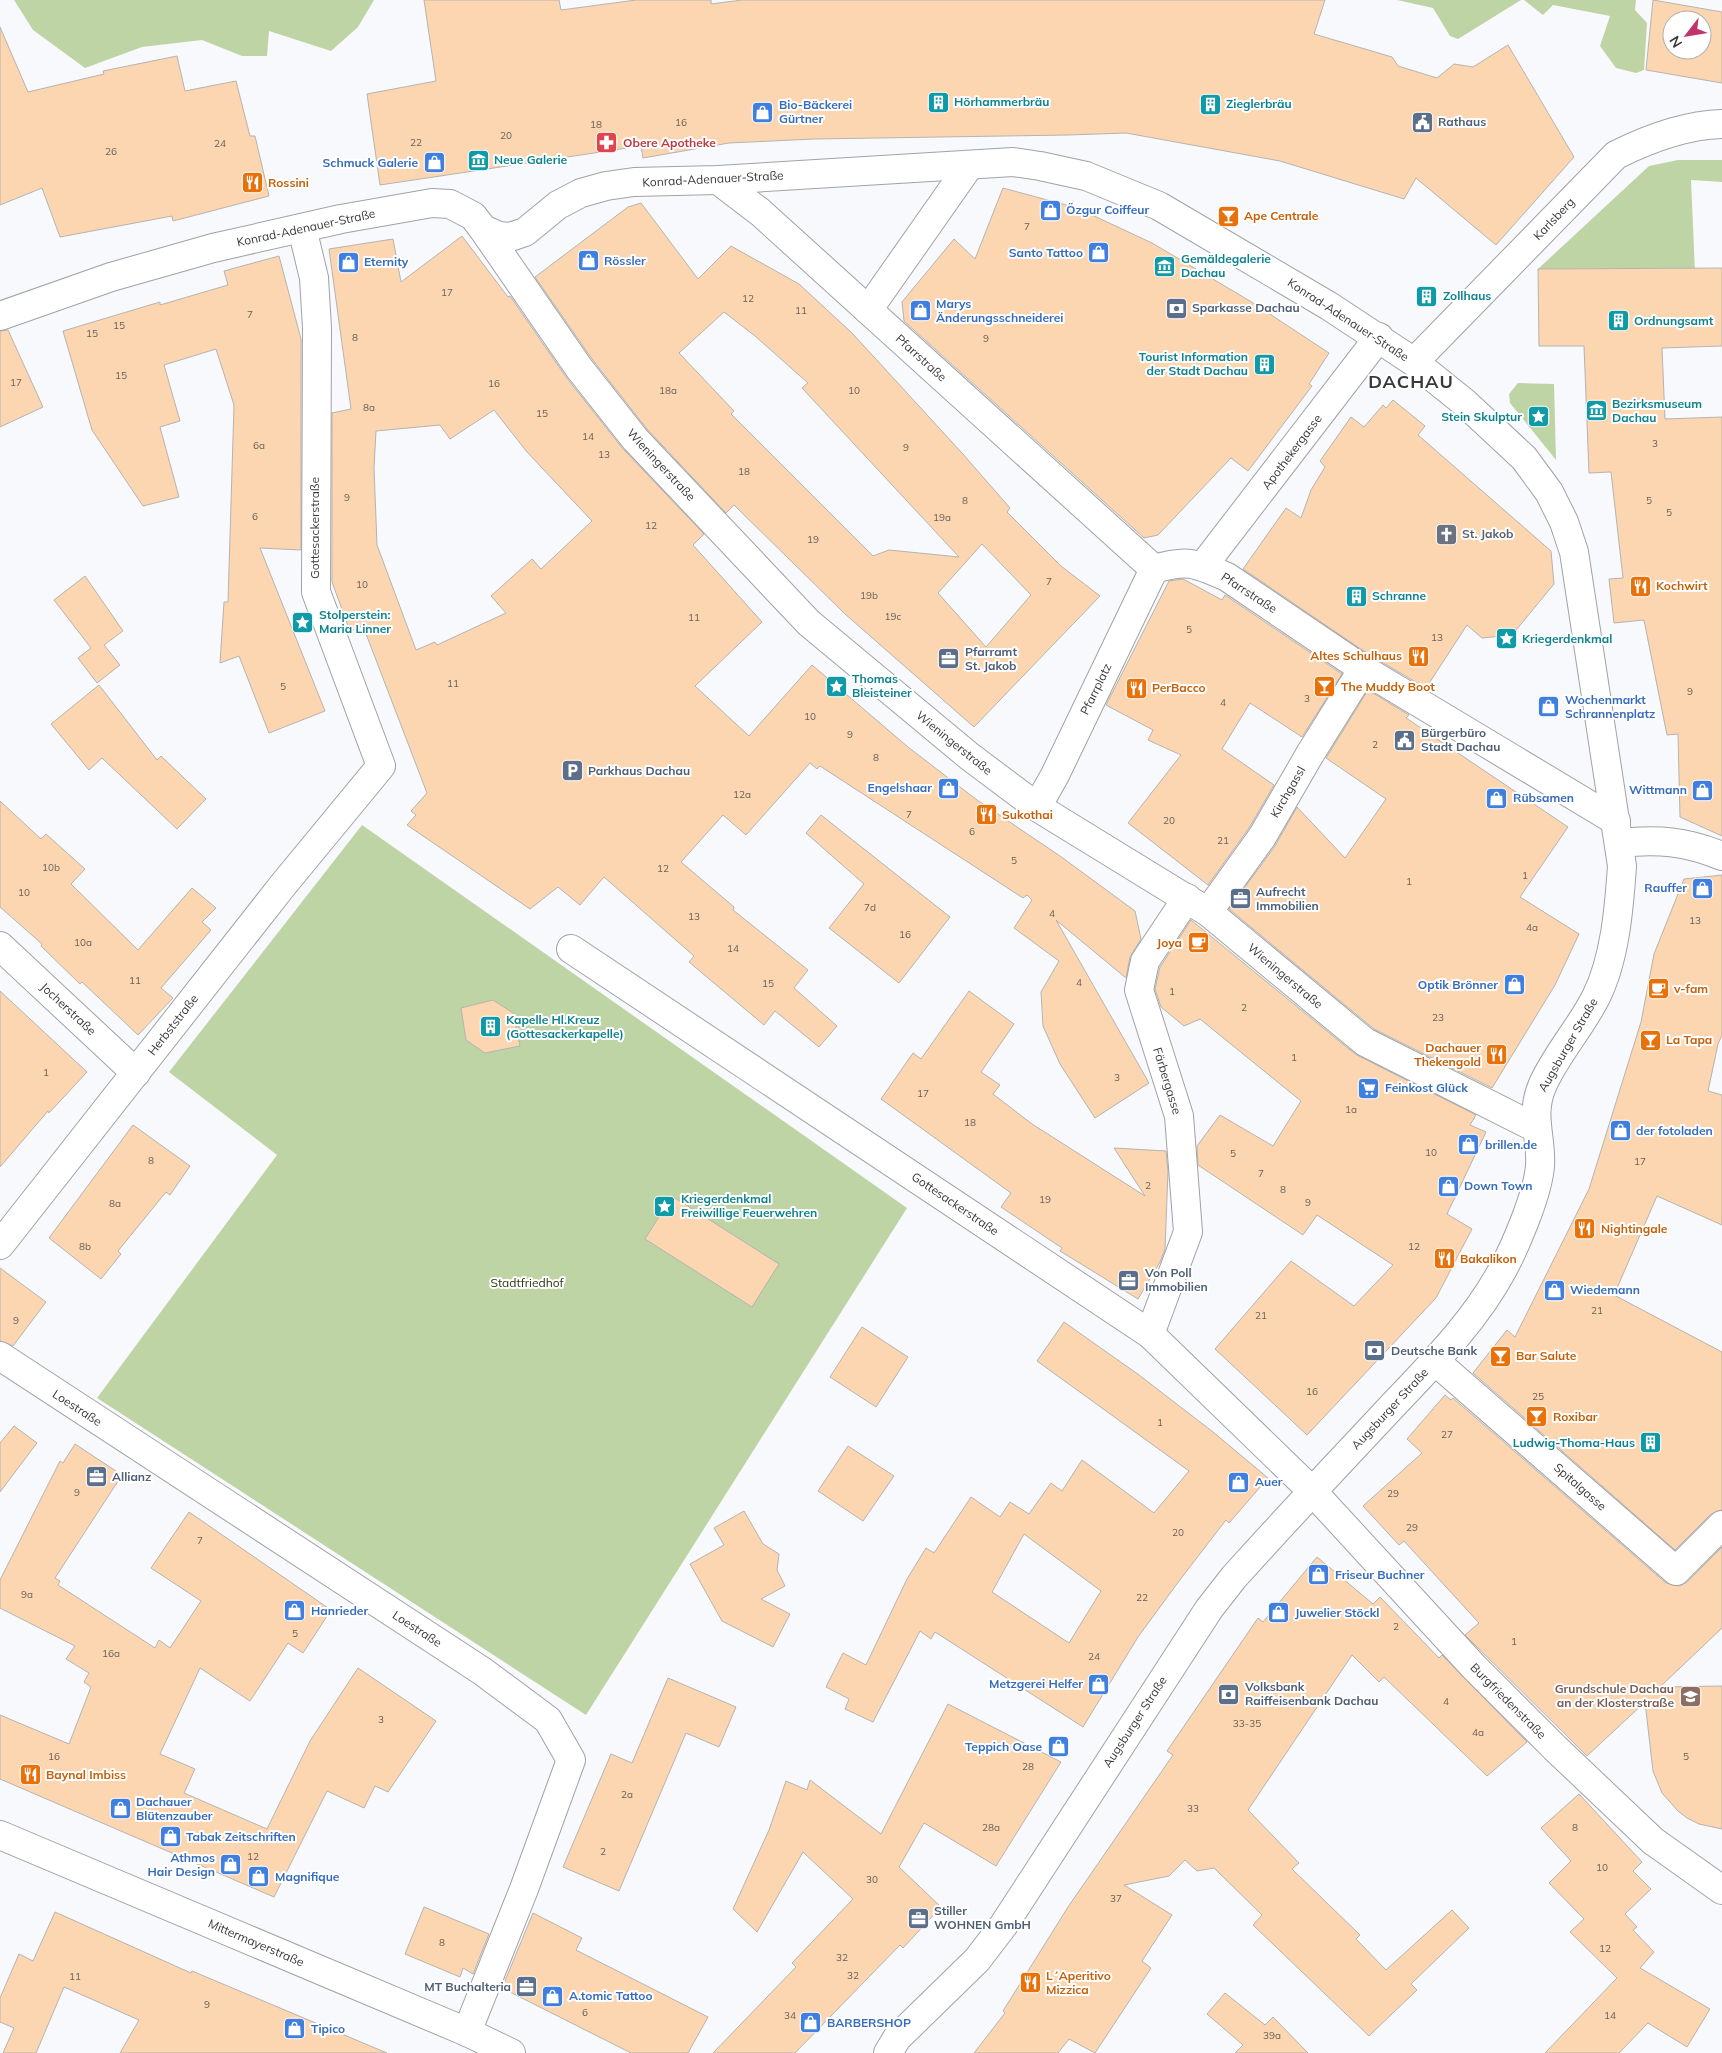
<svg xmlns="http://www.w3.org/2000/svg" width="1722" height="2053" viewBox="0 0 1722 2053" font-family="Mulish,sans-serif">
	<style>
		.green { fill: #bed4a5 }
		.building { fill: #fcd6b0; stroke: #b6b3b0; fill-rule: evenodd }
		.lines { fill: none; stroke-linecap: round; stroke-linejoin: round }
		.minor-casing { stroke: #a2a2a6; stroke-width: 30 }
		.major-casing { stroke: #a2a2a6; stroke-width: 30 }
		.minor { stroke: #fff; stroke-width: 28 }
		.major { stroke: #fff; stroke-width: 28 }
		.labels { text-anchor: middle; stroke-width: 4; stroke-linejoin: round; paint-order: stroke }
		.number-label { font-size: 10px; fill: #6a6058 }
		.culture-label { font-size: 12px; font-weight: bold; fill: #0d838f; stroke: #fff; text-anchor: start }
		.shop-label { font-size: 12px; font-weight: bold; fill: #366cbe; stroke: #fff; text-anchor: start }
		.service-label { font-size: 12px; font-weight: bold; fill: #4e5e75; stroke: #fff; text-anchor: start }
		.health-label { font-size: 12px; font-weight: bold; fill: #be3a42; stroke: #fff; text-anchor: start }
		.street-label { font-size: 12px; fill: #39393b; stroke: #fff }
		.food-label { font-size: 12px; font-weight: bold; fill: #c56008; stroke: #fff; text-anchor: start }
		.worship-label { font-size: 12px; font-weight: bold; fill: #5b616d; stroke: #fff; text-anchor: start }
		.park-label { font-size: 12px; fill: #29390f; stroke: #fff }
		.education-label { font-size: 12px; font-weight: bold; fill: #785e54; stroke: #fff; text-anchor: end }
		.district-label { font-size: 18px; font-weight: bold; letter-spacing: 1px; fill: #39393b; stroke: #fff }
	</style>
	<rect width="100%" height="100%" fill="#f8f9fd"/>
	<g class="green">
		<path d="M14,0H374L358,27L331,51L269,31L267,56H242L202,40L142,47L85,68L33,30Z"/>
		<path d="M1397,0H1521L1458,39L1450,36L1433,8Z"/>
		<path d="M1524,0H1636L1635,10L1647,23L1644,70L1636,73L1616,68L1600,46L1610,16L1553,5L1543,15Z"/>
		<path d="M1678,160H1722V182L1691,180L1696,296L1682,268L1538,269L1649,166Z"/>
		<path d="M1518,383L1554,384L1556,460L1510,403L1509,394Z"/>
		<path d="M362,825L907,1208L586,1715L97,1398L277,1155L169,1072Z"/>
	</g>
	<g class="building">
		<path d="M424,0H559L561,10L636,0H711V4L742,0H1325L1314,34L1392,57L1398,66L1437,78L1454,64L1473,67L1508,45L1574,157L1496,245L1416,178L1404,199L1280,161L1126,133L1068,135L814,139L729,143L643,158L641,146L380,185L367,94L436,81Z"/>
		<path d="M1653,0L1722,12V83L1646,70ZM1672,20H1702V50H1672Z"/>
		<path d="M0,27L28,92L104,74L103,71L177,56L185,91L236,81L250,136H255L269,196L173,221L172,216L60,237L42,188L0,205Z"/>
		<path d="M1003,188L1077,208L1152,243L1250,301L1329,353L1309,384L1312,386L1248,471L1231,458L1158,535L1144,538L904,321L902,302L954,239L975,259Z"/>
		<path d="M641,203L698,279L731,246L799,284L852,333L962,453L1010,508L1007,512L1061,566L1100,596L974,727L845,614L734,505L726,513L647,429L592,359L535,277L628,207ZM724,312L755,336L808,383L802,388L959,557L889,550L873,556L731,414L734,411L679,353ZM982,544L1031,595L986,647L938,593Z"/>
		<path d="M462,236L508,297L510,296L566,377L623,449L704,534L693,545L762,622L695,686L749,736L812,665L908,747L977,800L1060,856L1135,911L1141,939L1130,957L1126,978L1056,920L1149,1083L1095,1118L1060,1064L1043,1026L1041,992L1059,961L1014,928L1032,900L1027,895L1023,898L820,766L817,769L810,763L746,835L723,815L681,862L734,907L733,910L808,970L794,988L837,1026L819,1047L775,1011L764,1025L689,962L694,956L604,877L580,905L558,887L530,909L407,825L416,815L411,811L427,793L363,626L350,631L332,582V413L351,409L329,249L393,239L401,282ZM494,410L527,452L592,521L541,569L532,559L491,596L506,613L437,645L435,642L416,650L377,545L374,468L376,431L440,425L450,439Z"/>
		<path d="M279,256L301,339V550L260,548L325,711L269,733L239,656L220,663L224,602H228L234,405L216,349L164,365L180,421L160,427L179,497L143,506L92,430L63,331L160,302V305L228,285L224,271Z"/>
		<path d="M1722,268V346L1662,348L1665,419L1722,417V836L1680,817L1678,734L1667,735L1644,620L1614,623L1609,579L1623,578L1611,472L1589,473L1584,346H1539L1538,269Z"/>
		<path d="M8,330L43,407L0,427V331Z"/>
		<path d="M1393,400L1425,426L1418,435L1551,551L1554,584L1512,635L1482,638L1467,625L1426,688L1371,656L1243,569L1286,508L1301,518L1311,490L1325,467L1320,461L1351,417L1364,427L1383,405L1386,408Z"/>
		<path d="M85,576L123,631L104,645L120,665L97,683L78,658L91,648L54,600Z"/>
		<path d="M1183,579L1222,600L1225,595L1342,674L1302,737L1250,703L1222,749L1274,785L1249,828L1208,885L1128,823L1181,755L1148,740L1153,730L1106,705L1169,581Z"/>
		<path d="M99,685L157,760L161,756L206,799L177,829L102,758L89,770L51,724Z"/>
		<path d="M1368,690L1409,715L1406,718L1568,827L1520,897L1579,934L1555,985L1492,1088L1374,1029L1229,909L1275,846L1297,807L1345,858L1386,799L1326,758Z"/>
		<path d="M0,801L41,839L46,834L85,869L71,884L138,950L192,888L216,908L202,922L211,930L161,988L173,998L138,1035L82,982L80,984L41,946L42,944L0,907Z"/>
		<path d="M821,815L950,917L899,983L829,928L864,884L806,833Z"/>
		<path d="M1722,875V1035L1718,1044L1708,1091L1722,1095V1225L1657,1196L1614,1295L1722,1352V1510L1711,1514L1675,1550L1473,1373L1507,1330L1515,1337L1589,1189L1641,1022L1654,954L1684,879Z"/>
		<path d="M1191,920L1355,1054L1476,1115L1470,1125L1486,1132L1447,1214L1472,1229L1436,1298L1307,1435L1215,1349L1291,1261L1354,1306L1393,1265L1317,1215L1303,1235L1198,1165L1197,1146L1220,1115L1273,1146L1301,1101L1200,1019L1184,1026L1161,1007L1155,989L1160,967Z"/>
		<path d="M0,991L87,1072L49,1113L48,1111L0,1167Z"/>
		<path d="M969,991L1014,1024L981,1072L1000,1085L993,1094L1032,1124L1145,1196L1114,1148L1166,1151L1168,1171L1165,1249L1160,1262L1138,1299L1060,1251L1062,1248L1001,1207L1011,1193L881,1099L913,1053L921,1059Z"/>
		<path d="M493,1000L513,1013L520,1046L485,1053L466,1040L461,1008Z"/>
		<path d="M133,1125L190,1166L170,1195L166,1192L118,1251L121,1254L101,1279L49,1238Z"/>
		<path d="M672,1196L779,1264L752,1307L645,1239Z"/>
		<path d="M0,1268L46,1302L13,1346L0,1341Z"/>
		<path d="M1064,1322L1139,1375L1213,1432L1268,1478L1229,1523L1226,1520L1179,1581L1138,1637L1083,1727L935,1632L931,1639L920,1631L873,1722L845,1709L849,1699L826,1687L843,1653L866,1665L907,1579L926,1548L934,1553L971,1497L1000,1517L1010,1502L1029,1514L1051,1483L1062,1491L1082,1460L1154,1513L1189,1471L1037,1361ZM1024,1534L1101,1591L1069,1643L992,1592Z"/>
		<path d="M862,1327L908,1357L876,1407L830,1377Z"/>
		<path d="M1445,1395L1451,1400L1453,1398L1666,1583L1680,1586L1687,1582L1722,1547V1628L1660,1687L1722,1686V1829L1699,1824L1687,1818L1678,1811L1662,1793L1653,1771L1645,1702L1587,1756L1465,1635L1479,1623L1404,1541L1399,1545L1363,1506L1422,1453L1407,1439Z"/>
		<path d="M14,1426L37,1443L0,1492V1443Z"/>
		<path d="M75,1444L122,1475L55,1578L60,1581L58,1585L155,1648L159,1640L170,1648L201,1601L151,1568L189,1512L331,1610L303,1653L288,1643L250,1701L200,1668L160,1754L195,1769L184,1793L267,1829L310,1741L358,1668L436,1721L388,1792L375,1786L364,1808L327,1791L274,1897L0,1779V1715L69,1744L91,1687L84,1682L89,1673L66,1659L75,1646L0,1608V1580L60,1461L63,1463Z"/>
		<path d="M848,1446L894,1476L863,1521L818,1491Z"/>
		<path d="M744,1511L763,1544L779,1554L777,1570L785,1586L761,1599L790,1614L773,1647L722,1621L690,1564L724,1545L714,1528Z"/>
		<path d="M1317,1557L1373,1604L1380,1597L1439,1658L1442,1655L1527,1742L1487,1776L1384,1677L1379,1682L1352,1655L1248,1810L1299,1863L1292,1869L1360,1935L1356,1939L1386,1970L1452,1910L1469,1928L1411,1984L1417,1990L1369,2036L1253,1925L1262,1915L1214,1868L1197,1871L1185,1860L1169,1876L1124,1885L1172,1915L1142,1961L1151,1968L1095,2053L1069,2039L1058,2053H974L1005,2013L1003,2011L1068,1907L1173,1755L1167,1751L1258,1618L1263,1622Z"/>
		<path d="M668,1678L736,1707L719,1747L686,1733L619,1891L563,1867L611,1754L632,1763Z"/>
		<path d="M948,1704L1061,1762L996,1866L924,1823L899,1867L941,1907L903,1948L900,1945L795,2053H713L796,1967L792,1963L853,1899L803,1852L757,1932L733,1909L769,1830L786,1781L807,1790L810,1780L881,1834Z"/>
		<path d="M1579,1794L1642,1862L1633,1871L1651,1889L1625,1914L1637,1927L1633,1930L1654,1952L1640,1968L1710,2009L1687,2047L1648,2023L1619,2053H1545L1617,1978L1570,1932L1584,1919L1549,1883L1571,1861L1541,1828Z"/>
		<path d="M424,1907L489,1934L473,1974L463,1968L460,1977L405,1954Z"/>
		<path d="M55,1912L191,1973L192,1971L387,2053H120L139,2020L64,1987L36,2053H3L14,2028L0,2022V1998L19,1954L33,1961Z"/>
		<path d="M533,1913L582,1938L576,1950L708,2017L688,2053H631L502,1988Z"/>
		<path d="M1225,1993L1265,2025L1273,2017L1308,2053H1235L1243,2045L1207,2014Z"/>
	</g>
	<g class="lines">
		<defs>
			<g id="minor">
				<path d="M718,180L760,212L1154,569"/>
				<path d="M483,229L579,368L635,439L809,623L969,756L1037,807L1208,912L1365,1042L1536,1128"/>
				<path d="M868,310L969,166"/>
				<path d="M0,316L111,277L213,248L341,219L432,203L450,204L473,216L483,229L499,236L510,237L525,232L558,205L581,193L606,186L634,182L718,180L1013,162L1040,166L1086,176L1159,206L1329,306L1414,362L1465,403L1524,458L1549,492L1564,522L1574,552L1622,866C1619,909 1615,959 1596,997C1581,1027 1557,1053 1543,1084C1529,1115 1542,1136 1540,1166C1538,1193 1516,1245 1503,1269C1473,1325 1426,1370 1383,1416C1333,1469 1283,1523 1234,1577L1209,1609L1003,1926L977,1960L897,2038L888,2053"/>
				<path d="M1414,362L1616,155C1650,138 1685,125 1722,124"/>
				<path d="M1203,566L1379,337"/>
				<path d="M1154,569C1188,559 1195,563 1227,577L1363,669L1616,821"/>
				<path d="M1037,807L1055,775L1154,569"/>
				<path d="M1619,843C1658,839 1685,841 1722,856"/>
				<path d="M1208,912L1262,837L1310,754L1363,669"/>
				<path d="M0,946L136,1073"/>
				<path d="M571,949L1150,1334L1312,1491L1474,1667L1555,1748L1653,1841L1722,1890"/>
				<path d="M0,1245L283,885L381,766L316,592L317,328L314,278L302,228"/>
				<path d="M1150,1334L1188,1232L1179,1116L1139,990L1145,961L1187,898"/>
				<path d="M0,1356L482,1671L548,1720L571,1760L524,1889L467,2032"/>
				<path d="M1435,1361L1676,1571L1722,1525"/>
			</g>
			<path id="major" d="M0,1835L467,2032L511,2053"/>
		</defs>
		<use href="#minor" class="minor-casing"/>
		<use href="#major" class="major-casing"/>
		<use href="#minor" class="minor"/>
		<use href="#major" class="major"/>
	</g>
	<defs>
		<symbol id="building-square" viewBox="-11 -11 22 22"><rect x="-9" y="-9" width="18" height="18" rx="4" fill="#0f9aa8" stroke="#fff"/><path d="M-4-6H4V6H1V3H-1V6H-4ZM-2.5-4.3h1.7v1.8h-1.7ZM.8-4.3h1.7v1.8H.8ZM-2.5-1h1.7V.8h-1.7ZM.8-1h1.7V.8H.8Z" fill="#fff"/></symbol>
		<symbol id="shop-square" viewBox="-11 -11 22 22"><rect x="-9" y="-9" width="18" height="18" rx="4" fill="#3f7fe0" stroke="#fff"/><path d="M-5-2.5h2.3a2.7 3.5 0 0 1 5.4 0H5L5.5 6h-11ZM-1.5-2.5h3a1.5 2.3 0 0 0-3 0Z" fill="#fff"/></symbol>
		<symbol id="civic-square" viewBox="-11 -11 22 22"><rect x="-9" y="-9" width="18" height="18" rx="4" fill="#5c6f8a" stroke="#fff"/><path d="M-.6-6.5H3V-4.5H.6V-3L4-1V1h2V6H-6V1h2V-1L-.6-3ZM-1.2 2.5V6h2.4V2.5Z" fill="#fff"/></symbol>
		<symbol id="pharmacy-square" viewBox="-11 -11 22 22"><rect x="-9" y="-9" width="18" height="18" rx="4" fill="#e0444e" stroke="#fff"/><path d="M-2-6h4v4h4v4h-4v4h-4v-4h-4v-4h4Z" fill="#fff"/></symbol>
		<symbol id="museum-square" viewBox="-11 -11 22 22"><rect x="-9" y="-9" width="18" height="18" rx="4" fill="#0f9aa8" stroke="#fff"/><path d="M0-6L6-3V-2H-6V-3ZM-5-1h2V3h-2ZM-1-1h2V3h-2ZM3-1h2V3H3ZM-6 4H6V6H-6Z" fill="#fff"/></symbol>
		<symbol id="restaurant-square" viewBox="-11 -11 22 22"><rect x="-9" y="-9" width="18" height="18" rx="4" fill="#e8710a" stroke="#fff"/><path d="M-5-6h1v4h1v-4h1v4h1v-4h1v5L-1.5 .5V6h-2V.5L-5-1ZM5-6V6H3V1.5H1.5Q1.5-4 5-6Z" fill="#fff"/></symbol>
		<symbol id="bar-square" viewBox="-11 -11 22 22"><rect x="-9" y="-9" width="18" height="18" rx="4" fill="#e8710a" stroke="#fff"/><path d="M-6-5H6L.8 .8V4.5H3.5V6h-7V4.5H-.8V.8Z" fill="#fff"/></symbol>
		<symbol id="bank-square" viewBox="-11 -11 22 22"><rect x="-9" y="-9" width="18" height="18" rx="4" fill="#5c6f8a" stroke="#fff"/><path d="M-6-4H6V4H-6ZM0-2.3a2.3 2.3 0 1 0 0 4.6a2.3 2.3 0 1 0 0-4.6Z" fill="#fff"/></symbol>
		<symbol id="sight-square" viewBox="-11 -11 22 22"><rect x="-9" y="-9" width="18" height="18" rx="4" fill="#0f9aa8" stroke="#fff"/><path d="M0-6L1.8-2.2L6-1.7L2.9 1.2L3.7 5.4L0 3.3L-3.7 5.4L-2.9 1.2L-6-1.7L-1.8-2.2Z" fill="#fff"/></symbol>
		<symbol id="church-square" viewBox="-11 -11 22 22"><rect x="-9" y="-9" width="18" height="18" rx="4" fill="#6b7280" stroke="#fff"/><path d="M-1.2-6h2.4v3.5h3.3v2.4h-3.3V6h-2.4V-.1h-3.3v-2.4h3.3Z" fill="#fff"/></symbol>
		<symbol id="office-square" viewBox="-11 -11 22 22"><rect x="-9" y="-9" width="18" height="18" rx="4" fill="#5c6f8a" stroke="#fff"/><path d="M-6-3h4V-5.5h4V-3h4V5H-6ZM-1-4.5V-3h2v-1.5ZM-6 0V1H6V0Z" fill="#fff"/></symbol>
		<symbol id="parking-square" viewBox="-11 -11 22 22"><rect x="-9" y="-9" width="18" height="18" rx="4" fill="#5c6f8a" stroke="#fff"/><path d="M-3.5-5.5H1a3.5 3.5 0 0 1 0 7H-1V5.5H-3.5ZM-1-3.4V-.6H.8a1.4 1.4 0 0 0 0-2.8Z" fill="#fff"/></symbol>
		<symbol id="cafe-square" viewBox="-11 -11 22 22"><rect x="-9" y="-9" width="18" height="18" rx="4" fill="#e8710a" stroke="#fff"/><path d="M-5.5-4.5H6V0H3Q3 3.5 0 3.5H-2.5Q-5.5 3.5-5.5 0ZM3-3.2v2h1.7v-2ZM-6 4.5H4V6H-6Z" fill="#fff"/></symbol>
		<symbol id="supermarket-square" viewBox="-11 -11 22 22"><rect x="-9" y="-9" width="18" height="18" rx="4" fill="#3f7fe0" stroke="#fff"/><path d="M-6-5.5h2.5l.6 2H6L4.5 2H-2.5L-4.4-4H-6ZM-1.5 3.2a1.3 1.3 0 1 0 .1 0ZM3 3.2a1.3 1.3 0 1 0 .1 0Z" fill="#fff"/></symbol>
		<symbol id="school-square" viewBox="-11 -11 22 22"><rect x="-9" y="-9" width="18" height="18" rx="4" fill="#8d6e63" stroke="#fff"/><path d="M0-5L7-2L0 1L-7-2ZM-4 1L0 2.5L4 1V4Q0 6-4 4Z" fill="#fff"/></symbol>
	</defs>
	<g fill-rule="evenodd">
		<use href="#building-square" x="926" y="90" width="25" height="25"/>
		<use href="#building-square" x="1198" y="92" width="25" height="25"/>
		<use href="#shop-square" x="750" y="100" width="25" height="25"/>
		<use href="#civic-square" x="1410" y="110" width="25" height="25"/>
		<use href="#pharmacy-square" x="594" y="130" width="25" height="25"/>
		<use href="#museum-square" x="466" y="148" width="25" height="25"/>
		<use href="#shop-square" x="422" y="150" width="25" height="25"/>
		<use href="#restaurant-square" x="240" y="170" width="25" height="25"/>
		<use href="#shop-square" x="1038" y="198" width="25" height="25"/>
		<use href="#bar-square" x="1216" y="204" width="25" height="25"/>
		<use href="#shop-square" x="1086" y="240" width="25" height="25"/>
		<use href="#shop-square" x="576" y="248" width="25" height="25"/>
		<use href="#shop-square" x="336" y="250" width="25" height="25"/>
		<use href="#museum-square" x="1152" y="254" width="25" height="25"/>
		<use href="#building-square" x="1414" y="284" width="25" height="25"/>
		<use href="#bank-square" x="1164" y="296" width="25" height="25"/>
		<use href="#shop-square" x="908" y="298" width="25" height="25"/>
		<use href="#building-square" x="1606" y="308" width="25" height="25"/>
		<use href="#building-square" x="1252" y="352" width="25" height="25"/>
		<use href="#museum-square" x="1584" y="398" width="25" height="25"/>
		<use href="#sight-square" x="1526" y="404" width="25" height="25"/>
		<use href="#church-square" x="1434" y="522" width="25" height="25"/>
		<use href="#restaurant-square" x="1628" y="574" width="25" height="25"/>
		<use href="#building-square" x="1344" y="584" width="25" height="25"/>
		<use href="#sight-square" x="290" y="610" width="25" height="25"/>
		<use href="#sight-square" x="1494" y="626" width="25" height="25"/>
		<use href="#restaurant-square" x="1406" y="644" width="25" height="25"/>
		<use href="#office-square" x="936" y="646" width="25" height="25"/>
		<use href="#sight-square" x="824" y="674" width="25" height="25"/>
		<use href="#bar-square" x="1312" y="674" width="25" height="25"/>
		<use href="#restaurant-square" x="1124" y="676" width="25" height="25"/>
		<use href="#shop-square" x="1536" y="694" width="25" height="25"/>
		<use href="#civic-square" x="1392" y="728" width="25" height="25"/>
		<use href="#parking-square" x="560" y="758" width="25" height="25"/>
		<use href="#shop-square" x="936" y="776" width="25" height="25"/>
		<use href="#shop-square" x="1690" y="778" width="25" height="25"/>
		<use href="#shop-square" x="1484" y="786" width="25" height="25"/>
		<use href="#restaurant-square" x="974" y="802" width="25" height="25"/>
		<use href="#shop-square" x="1690" y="876" width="25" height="25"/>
		<use href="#office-square" x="1228" y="886" width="25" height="25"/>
		<use href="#cafe-square" x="1186" y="930" width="25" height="25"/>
		<use href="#shop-square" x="1502" y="972" width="25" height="25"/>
		<use href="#cafe-square" x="1646" y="976" width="25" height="25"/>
		<use href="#building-square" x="478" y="1014" width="25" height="25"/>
		<use href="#bar-square" x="1638" y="1028" width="25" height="25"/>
		<use href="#restaurant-square" x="1484" y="1042" width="25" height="25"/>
		<use href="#supermarket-square" x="1356" y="1076" width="25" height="25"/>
		<use href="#shop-square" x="1608" y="1118" width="25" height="25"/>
		<use href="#shop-square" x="1456" y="1132" width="25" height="25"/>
		<use href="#shop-square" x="1436" y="1174" width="25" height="25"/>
		<use href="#sight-square" x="652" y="1194" width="25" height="25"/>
		<use href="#restaurant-square" x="1572" y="1216" width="25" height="25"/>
		<use href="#restaurant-square" x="1432" y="1246" width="25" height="25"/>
		<use href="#office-square" x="1116" y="1268" width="25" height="25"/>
		<use href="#shop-square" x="1542" y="1278" width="25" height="25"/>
		<use href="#bank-square" x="1362" y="1338" width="25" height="25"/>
		<use href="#bar-square" x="1488" y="1344" width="25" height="25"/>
		<use href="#bar-square" x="1524" y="1404" width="25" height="25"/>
		<use href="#building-square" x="1638" y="1430" width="25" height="25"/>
		<use href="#office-square" x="84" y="1464" width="25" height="25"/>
		<use href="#shop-square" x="1226" y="1470" width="25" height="25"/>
		<use href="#shop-square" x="1306" y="1562" width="25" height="25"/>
		<use href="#shop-square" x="282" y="1598" width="25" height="25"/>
		<use href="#shop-square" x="1266" y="1600" width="25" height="25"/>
		<use href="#shop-square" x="1086" y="1672" width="25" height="25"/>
		<use href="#bank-square" x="1216" y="1682" width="25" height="25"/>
		<use href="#school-square" x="1678" y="1684" width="25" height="25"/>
		<use href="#shop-square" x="1046" y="1734" width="25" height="25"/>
		<use href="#restaurant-square" x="18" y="1762" width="25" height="25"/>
		<use href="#shop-square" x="108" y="1796" width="25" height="25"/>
		<use href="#shop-square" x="158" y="1824" width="25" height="25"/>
		<use href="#shop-square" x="218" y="1852" width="25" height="25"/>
		<use href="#shop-square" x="246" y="1864" width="25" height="25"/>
		<use href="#office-square" x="906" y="1906" width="25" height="25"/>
		<use href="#restaurant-square" x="1018" y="1970" width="25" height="25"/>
		<use href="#office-square" x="514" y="1974" width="25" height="25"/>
		<use href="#shop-square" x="540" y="1984" width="25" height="25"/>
		<use href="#shop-square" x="798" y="2010" width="25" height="25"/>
		<use href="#shop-square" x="282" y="2016" width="25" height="25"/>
	</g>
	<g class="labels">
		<g class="number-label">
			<text x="681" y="126">16</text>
			<text x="596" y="128">18</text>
			<text x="506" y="139">20</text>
			<text x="416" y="146">22</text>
			<text x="220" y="147">24</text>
			<text x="111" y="155">26</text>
			<text x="1027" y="230">7</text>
			<text x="447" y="296">17</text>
			<text x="748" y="302">12</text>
			<text x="801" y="314">11</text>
			<text x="250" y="318">7</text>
			<text x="119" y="329">15</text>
			<text x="92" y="337">15</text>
			<text x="355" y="341">8</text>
			<text x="986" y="342">9</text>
			<text x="121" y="379">15</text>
			<text x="16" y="386">17</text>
			<text x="494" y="387">16</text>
			<text x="668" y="394">18a</text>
			<text x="854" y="394">10</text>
			<text x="369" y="411">8a</text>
			<text x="542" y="417">15</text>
			<text x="588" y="440">14</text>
			<text x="1655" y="447">3</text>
			<text x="259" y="449">6a</text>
			<text x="906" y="451">9</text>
			<text x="604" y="458">13</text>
			<text x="744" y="475">18</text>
			<text x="347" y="501">9</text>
			<text x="965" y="504">8</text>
			<text x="1649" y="504">5</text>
			<text x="1669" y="516">5</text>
			<text x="255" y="520">6</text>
			<text x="942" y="521">19a</text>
			<text x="651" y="529">12</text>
			<text x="813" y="543">19</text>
			<text x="1049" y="585">7</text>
			<text x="362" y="588">10</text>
			<text x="869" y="599">19b</text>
			<text x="893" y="620">19c</text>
			<text x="694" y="621">11</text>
			<text x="1189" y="633">5</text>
			<text x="1437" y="641">13</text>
			<text x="453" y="687">11</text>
			<text x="283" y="690">5</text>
			<text x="1690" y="695">9</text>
			<text x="1307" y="702">3</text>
			<text x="1223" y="706">4</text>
			<text x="810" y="720">10</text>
			<text x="850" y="738">9</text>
			<text x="1375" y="748">2</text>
			<text x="876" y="761">8</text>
			<text x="742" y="798">12a</text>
			<text x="909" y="818">7</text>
			<text x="1169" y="824">20</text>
			<text x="972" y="835">6</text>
			<text x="1223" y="844">21</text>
			<text x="1014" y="864">5</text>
			<text x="51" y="871">10b</text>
			<text x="663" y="872">12</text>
			<text x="1525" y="879">1</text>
			<text x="1409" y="885">1</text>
			<text x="24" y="896">10</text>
			<text x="870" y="911">7d</text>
			<text x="1052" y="917">4</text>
			<text x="694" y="920">13</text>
			<text x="1695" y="924">13</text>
			<text x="1532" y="931">4a</text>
			<text x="905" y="938">16</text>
			<text x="83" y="946">10a</text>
			<text x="733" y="952">14</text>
			<text x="135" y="984">11</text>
			<text x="1079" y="986">4</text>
			<text x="768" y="987">15</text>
			<text x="1172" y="995">1</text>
			<text x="1244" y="1011">2</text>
			<text x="1438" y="1021">23</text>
			<text x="1294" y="1061">1</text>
			<text x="46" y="1076">1</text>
			<text x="1117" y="1081">3</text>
			<text x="923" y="1097">17</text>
			<text x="1351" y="1113">1a</text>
			<text x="970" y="1126">18</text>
			<text x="1431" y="1156">10</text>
			<text x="1233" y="1157">5</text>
			<text x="151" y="1164">8</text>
			<text x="1640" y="1165">17</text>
			<text x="1261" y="1177">7</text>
			<text x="1148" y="1189">2</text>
			<text x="1283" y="1193">8</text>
			<text x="1045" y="1203">19</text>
			<text x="1308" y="1206">9</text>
			<text x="115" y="1207">8a</text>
			<text x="85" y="1250">8b</text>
			<text x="1414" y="1250">12</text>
			<text x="1597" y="1314">21</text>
			<text x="1261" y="1319">21</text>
			<text x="16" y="1324">9</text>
			<text x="1312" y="1395">16</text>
			<text x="1538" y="1400">25</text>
			<text x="1160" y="1426">1</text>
			<text x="1447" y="1438">27</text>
			<text x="77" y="1496">9</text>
			<text x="1393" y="1497">29</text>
			<text x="1412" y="1531">29</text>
			<text x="1178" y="1536">20</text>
			<text x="200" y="1544">7</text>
			<text x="27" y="1598">9a</text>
			<text x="1142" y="1601">22</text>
			<text x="1396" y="1630">2</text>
			<text x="295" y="1637">5</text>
			<text x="1514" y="1645">1</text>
			<text x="111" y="1657">16a</text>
			<text x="1094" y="1660">24</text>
			<text x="1446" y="1705">4</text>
			<text x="381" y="1723">3</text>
			<text x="1247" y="1727">33-35</text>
			<text x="1478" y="1736">4a</text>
			<text x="54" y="1760">16</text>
			<text x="1686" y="1760">5</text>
			<text x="1028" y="1770">28</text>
			<text x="627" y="1798">2a</text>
			<text x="1193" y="1812">33</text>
			<text x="991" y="1831">28a</text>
			<text x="1575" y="1831">8</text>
			<text x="603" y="1855">2</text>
			<text x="253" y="1860">12</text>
			<text x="1602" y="1871">10</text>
			<text x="872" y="1883">30</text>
			<text x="1116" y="1902">37</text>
			<text x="442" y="1946">8</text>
			<text x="1605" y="1952">12</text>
			<text x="842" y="1961">32</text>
			<text x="853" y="1979">32</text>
			<text x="75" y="1980">11</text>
			<text x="207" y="2008">9</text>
			<text x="585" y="2016">6</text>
			<text x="790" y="2019">34</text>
			<text x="1610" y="2019">14</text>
			<text x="1272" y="2039">39a</text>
		</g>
		<g class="culture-label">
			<text x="954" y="106">Hörhammerbräu</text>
			<text x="1226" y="108">Zieglerbräu</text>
			<text x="494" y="164">Neue Galerie</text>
			<text x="1181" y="263">Gemäldegalerie<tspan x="1181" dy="14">Dachau</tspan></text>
			<text x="1443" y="300">Zollhaus</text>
			<text x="1634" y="325">Ordnungsamt</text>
			<text x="1248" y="361" text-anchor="end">Tourist Information<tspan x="1248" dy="14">der Stadt Dachau</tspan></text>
			<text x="1612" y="408">Bezirksmuseum<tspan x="1612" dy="14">Dachau</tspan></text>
			<text x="1522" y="421" text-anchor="end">Stein Skulptur</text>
			<text x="1372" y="600">Schranne</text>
			<text x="319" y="619">Stolperstein:<tspan x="319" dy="14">Maria Linner</tspan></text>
			<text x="1522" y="643">Kriegerdenkmal</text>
			<text x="852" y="683">Thomas<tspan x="852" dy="14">Bleisteiner</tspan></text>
			<text x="506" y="1024">Kapelle Hl.Kreuz<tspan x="506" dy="14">(Gottesackerkapelle)</tspan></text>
			<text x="681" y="1203">Kriegerdenkmal<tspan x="681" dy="14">Freiwillige Feuerwehren</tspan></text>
			<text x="1635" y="1447" text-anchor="end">Ludwig-Thoma-Haus</text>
		</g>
		<g class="shop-label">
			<text x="779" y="109">Bio-Bäckerei<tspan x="779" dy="14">Gürtner</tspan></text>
			<text x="418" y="167" text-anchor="end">Schmuck Galerie</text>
			<text x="1066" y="214">Özgur Coiffeur</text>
			<text x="1083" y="257" text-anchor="end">Santo Tattoo</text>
			<text x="604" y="265">Rössler</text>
			<text x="364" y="266">Eternity</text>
			<text x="936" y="308">Marys<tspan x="936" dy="14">Änderungsschneiderei</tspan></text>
			<text x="1565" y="704">Wochenmarkt<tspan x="1565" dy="14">Schrannenplatz</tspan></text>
			<text x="932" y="792" text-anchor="end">Engelshaar</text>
			<text x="1687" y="794" text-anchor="end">Wittmann</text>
			<text x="1513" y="802">Rübsamen</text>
			<text x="1687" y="892" text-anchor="end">Rauffer</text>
			<text x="1498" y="989" text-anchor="end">Optik Brönner</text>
			<text x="1385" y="1092">Feinkost Glück</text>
			<text x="1636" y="1135">der fotoladen</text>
			<text x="1485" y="1149">brillen.de</text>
			<text x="1464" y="1190">Down Town</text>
			<text x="1570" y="1294">Wiedemann</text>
			<text x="1255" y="1486">Auer</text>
			<text x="1335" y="1579">Friseur Buchner</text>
			<text x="311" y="1615">Hanrieder</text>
			<text x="1295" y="1617">Juwelier Stöckl</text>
			<text x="1083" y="1688" text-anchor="end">Metzgerei Helfer</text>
			<text x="1042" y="1751" text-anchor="end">Teppich Oase</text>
			<text x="136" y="1806">Dachauer<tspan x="136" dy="14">Blütenzauber</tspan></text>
			<text x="186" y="1841">Tabak Zeitschriften</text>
			<text x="215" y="1862" text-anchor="end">Athmos<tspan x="215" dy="14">Hair Design</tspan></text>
			<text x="275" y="1881">Magnifique</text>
			<text x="569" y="2000">A.tomic Tattoo</text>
			<text x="827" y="2027">BARBERSHOP</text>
			<text x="311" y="2033">Tipico</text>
		</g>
		<g class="service-label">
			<text x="1438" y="126">Rathaus</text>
			<text x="1192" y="312">Sparkasse Dachau</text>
			<text x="965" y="656">Pfarramt<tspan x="965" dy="14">St. Jakob</tspan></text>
			<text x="1421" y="737">Bürgerbüro<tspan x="1421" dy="14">Stadt Dachau</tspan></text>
			<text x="588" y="775">Parkhaus Dachau</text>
			<text x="1256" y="896">Aufrecht<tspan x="1256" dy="14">Immobilien</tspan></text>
			<text x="1145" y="1277">Von Poll<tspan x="1145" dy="14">Immobilien</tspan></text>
			<text x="1391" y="1355">Deutsche Bank</text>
			<text x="112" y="1481">Allianz</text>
			<text x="1245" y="1691">Volksbank<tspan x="1245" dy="14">Raiffeisenbank Dachau</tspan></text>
			<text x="934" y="1915">Stiller<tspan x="934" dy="14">WOHNEN GmbH</tspan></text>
			<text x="511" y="1991" text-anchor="end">MT Buchalteria</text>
		</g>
		<g class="health-label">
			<text x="623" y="147">Obere Apotheke</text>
		</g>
		<g class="street-label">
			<text transform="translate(713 179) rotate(-3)" y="4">Konrad-Adenauer-Straße</text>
			<text transform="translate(1554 219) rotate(-46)" y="4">Karlsberg</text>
			<text transform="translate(306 228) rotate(-12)" y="4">Konrad-Adenauer-Straße</text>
			<text transform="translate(1348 320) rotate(33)" y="4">Konrad-Adenauer-Straße</text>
			<text transform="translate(921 358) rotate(42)" y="4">Pfarrstraße</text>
			<text transform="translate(1292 452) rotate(-53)" y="4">Apothekergasse</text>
			<text transform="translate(661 465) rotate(47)" y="4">Wieningerstraße</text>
			<text transform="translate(315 528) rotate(-90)" y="4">Gottesackerstraße</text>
			<text transform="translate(1249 593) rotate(33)" y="4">Pfarrstraße</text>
			<text transform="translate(1096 689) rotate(-64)" y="4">Pfarrplatz</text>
			<text transform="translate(954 743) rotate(39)" y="4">Wieningerstraße</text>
			<text transform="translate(1288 792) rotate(-60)" y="4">Kirchgassl</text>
			<text transform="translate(1285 976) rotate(40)" y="4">Wieningerstraße</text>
			<text transform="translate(68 1009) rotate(43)" y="4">Jocherstraße</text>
			<text transform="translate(173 1025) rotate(-52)" y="4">Herbststraße</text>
			<text transform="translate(1568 1045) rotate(-60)" y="4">Augsburger Straße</text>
			<text transform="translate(1167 1081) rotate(73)" y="4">Färbergasse</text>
			<text transform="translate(955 1204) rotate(34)" y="4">Gottesackerstraße</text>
			<text transform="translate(77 1408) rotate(33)" y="4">Loestraße</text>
			<text transform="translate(1390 1409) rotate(-47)" y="4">Augsburger Straße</text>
			<text transform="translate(1580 1487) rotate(41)" y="4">Spitalgasse</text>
			<text transform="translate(417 1629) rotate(33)" y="4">Loestraße</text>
			<text transform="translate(1508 1701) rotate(45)" y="4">Burgfriedenstraße</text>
			<text transform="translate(1135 1722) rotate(-57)" y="4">Augsburger Straße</text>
			<text transform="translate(256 1943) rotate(23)" y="4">Mittermayerstraße</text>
		</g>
		<g class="food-label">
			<text x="268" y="187">Rossini</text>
			<text x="1244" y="220">Ape Centrale</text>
			<text x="1656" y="590">Kochwirt</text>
			<text x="1402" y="660" text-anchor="end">Altes Schulhaus</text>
			<text x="1341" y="691">The Muddy Boot</text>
			<text x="1152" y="692">PerBacco</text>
			<text x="1002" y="819">Sukothai</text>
			<text x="1182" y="947" text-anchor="end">Joya</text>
			<text x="1674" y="993">v-fam</text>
			<text x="1666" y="1044">La Tapa</text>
			<text x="1481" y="1052" text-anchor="end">Dachauer<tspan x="1481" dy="14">Thekengold</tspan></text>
			<text x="1601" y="1233">Nightingale</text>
			<text x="1460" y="1263">Bakalikon</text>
			<text x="1516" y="1360">Bar Salute</text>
			<text x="1553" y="1421">Roxibar</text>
			<text x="46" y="1779">Baynal Imbiss</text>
			<text x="1046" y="1980">L´Aperitivo<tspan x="1046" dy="14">Mizzica</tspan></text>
		</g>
		<g class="worship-label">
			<text x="1462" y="538">St. Jakob</text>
		</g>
		<g class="park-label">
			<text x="527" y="1287">Stadtfriedhof</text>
		</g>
		<g class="education-label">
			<text x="1674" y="1693">Grundschule Dachau<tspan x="1674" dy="14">an der Klosterstraße</tspan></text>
		</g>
		<g class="district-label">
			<text x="1411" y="388">DACHAU</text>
		</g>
	</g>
	<g transform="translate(1687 35) rotate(239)"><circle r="24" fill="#ffffff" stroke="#b0b0b1"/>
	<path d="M0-4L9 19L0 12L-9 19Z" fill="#bf346a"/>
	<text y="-8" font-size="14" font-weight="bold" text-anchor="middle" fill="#39393b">N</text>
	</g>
</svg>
